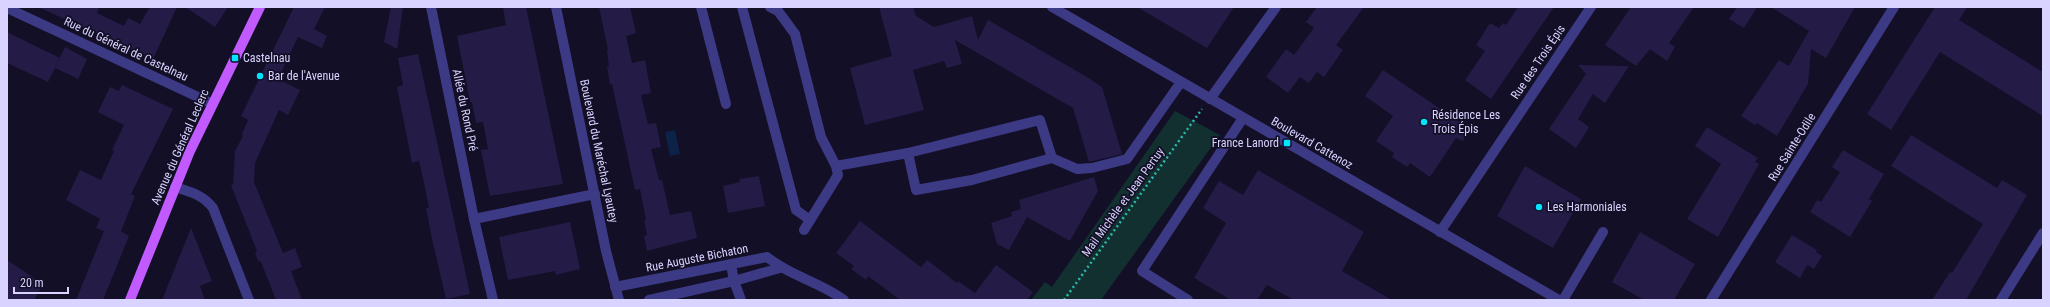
<svg xmlns="http://www.w3.org/2000/svg" width="2050" height="307" viewBox="0 0 2050 307" font-family="'Roboto Condensed',sans-serif">
	<style>
		.green { fill: #12302f }
		.water { fill: #0c2248 }
		.building { fill: #241b47 }
		.lines { fill: none; stroke-linecap: round; stroke-linejoin: round }
		.path { stroke: #2fb8b0; stroke-width: 2.5; stroke-dasharray: 2 3; stroke-linecap: butt }
		.minor { stroke: #3d3a85; stroke-width: 10 }
		.major { stroke: #c25bff; stroke-width: 10 }
		.poi-dot { fill: #00e5ff; stroke: #130f26; stroke-width: 1.5 }
		.labels { text-anchor: middle; stroke-width: 3.5; stroke-linejoin: round; paint-order: stroke }
		.street-label { font-size: 12px; fill: #d9d4ff; stroke: #130f26 }
		.poi-label { font-size: 12px; fill: #d9d4ff; stroke: #130f26; text-anchor: start }
	</style>
	<rect width="100%" height="100%" fill="#130f26"/>
	<path class="green" d="M1175,111L1220,135L1101,300H1031L1045,282L1052,287Z"/>
	<path class="water" d="M675,130L680,154L670,156L665,132Z"/>
	<g class="building">
		<path d="M38,7H99L97,13L124,26L128,18L140,24L150,7H177L153,59Z"/>
		<path d="M185,7H228L215,27Z"/>
		<path d="M294,7H325L314,29L327,36L322,48L298,37L278,79L300,90L288,115L279,110L255,163L254,182L283,253L295,248L302,267L291,271L302,300H276L261,262L258,261L255,253L257,251L231,185L233,184L235,151L243,136L242,134L248,120L241,116Z"/>
		<path d="M391,7H403L397,49L384,42Z"/>
		<path d="M503,7H526L563,184L490,196L481,150L488,149L483,122L476,123L472,102H470L457,36L506,25Z"/>
		<path d="M599,7H630L636,33L626,36L632,63L645,60L651,93L641,95L648,124L656,123L661,147L651,149L659,180H662L670,215L691,211L697,238L647,251L644,236L647,235L644,220H646L640,189L635,190L612,84H610L607,67H609L607,50H608Z"/>
		<path d="M879,7H913L916,16L934,27L972,16L978,40L988,20L1087,77L1102,87L1122,154L1089,162L1073,108L955,40L962,64L947,68L944,61L913,70L924,110L865,125L850,68L892,56Z"/>
		<path d="M1137,7H1234L1207,48Z"/>
		<path d="M1317,7H1364L1336,45L1343,50L1324,77L1317,72L1309,83L1300,77L1288,93L1266,77L1286,49L1294,55L1314,28L1306,22Z"/>
		<path d="M1518,7H1554L1491,99L1465,80L1485,51L1476,45L1490,23L1499,28L1503,23L1506,25Z"/>
		<path d="M1631,7H1694L1669,43L1675,47L1667,61L1650,49L1636,66L1605,45Z"/>
		<path d="M1737,7H1757L1744,28L1729,19Z"/>
		<path d="M1771,7H1855L1826,58L1811,49L1808,84L1777,136L1757,123L1755,125L1741,116L1779,60L1789,66L1809,31Z"/>
		<path d="M1935,7H1967L1959,20L2043,72V116L1940,52L1891,130L1867,114Z"/>
		<path d="M7,32L60,58L48,82L7,63Z"/>
		<path d="M65,47L87,59L78,79L55,68Z"/>
		<path d="M418,54L470,294L446,299L432,239L426,208H429L424,183L419,161L412,163L397,87L403,85L398,58Z"/>
		<path d="M1578,65L1629,66L1605,103L1593,94L1578,119L1589,127L1576,148L1549,129L1586,74Z"/>
		<path d="M1383,70L1470,129L1463,141L1456,138L1430,177L1410,163L1407,167L1392,157L1394,153L1376,141L1393,116L1365,96Z"/>
		<path d="M122,85L173,109L131,194L135,196L121,231L129,236L103,300H76L104,231L96,228L100,219L66,200L80,170L101,180L114,151L112,150L124,125L98,112L110,87L119,91Z"/>
		<path d="M1707,127L1758,158L1755,162L1759,164L1718,237L1687,219L1721,164L1695,146Z"/>
		<path d="M1911,135L1997,188L2002,180L2027,195L1966,300H1932L1950,272L1952,273L1983,224L1891,166Z"/>
		<path d="M1843,150L1884,174L1869,199L1872,201L1850,237L1810,212L1817,200L1821,202L1840,172L1832,167Z"/>
		<path d="M1525,166L1581,199L1553,248L1497,216Z"/>
		<path d="M1258,170L1364,232L1342,271L1392,300H1294L1267,285L1257,300H1231L1194,278L1226,223L1203,208L1219,181L1243,195Z"/>
		<path d="M759,176L765,206L728,213L723,186L740,182L739,179Z"/>
		<path d="M1094,177L1098,191L1070,241L1027,217L1009,250L997,244L991,223L1012,216L1011,212L1021,209L1019,200Z"/>
		<path d="M860,221L921,267L927,260L957,283L958,281L975,293L996,265L1033,292L1027,300H900L868,276L866,280L851,269L854,266L836,253Z"/>
		<path d="M570,222L580,269L556,275L555,271L508,280L499,237Z"/>
		<path d="M191,228L212,281L200,286L205,300H162Z"/>
		<path d="M1640,232L1695,264L1674,300H1644L1612,282Z"/>
		<path d="M1792,235L1817,250L1816,252L1822,256L1814,269L1807,265L1800,278L1775,262Z"/>
		<path d="M7,260L43,284L34,300H7Z"/>
	</g>
	<g class="lines">
		<path class="path" d="M1064,300L1202,109"/>
		<g class="minor">
			<path d="M431,7L474,219L493,300"/>
			<path d="M556,7L606,251L619,300"/>
			<path d="M701,7L726,104"/>
			<path d="M742,7L796,210L810,220"/>
			<path d="M770,7L778,11L795,34L821,137L836,166"/>
			<path d="M1052,7L1559,300"/>
			<path d="M7,8L213,104"/>
			<path d="M1210,99L1276,7"/>
			<path d="M908,153L1040,120L1052,158"/>
			<path d="M175,187C191,192 203,195 213,208L249,300"/>
			<path d="M474,219L595,194"/>
			<path d="M804,230L838,175L836,166L908,153L916,190L972,180L1052,158L1077,169L1092,168L1127,159L1181,82"/>
			<path d="M1440,232L1591,7"/>
			<path d="M731,264L734,281L741,300"/>
			<path d="M615,287L767,257C790,276 820,282 844,300"/>
			<path d="M649,300L734,281L780,268"/>
			<path d="M1188,300L1142,271L1243,118"/>
			<path d="M1563,300L1603,232"/>
			<path d="M1711,300L1894,7"/>
			<path d="M2001,300L2043,233"/>
		</g>
		<path class="major" d="M130,300L190,151L260,7"/>
	</g>
	<g class="poi-dot">
		<rect x="231" y="54" width="8" height="8" rx="2"/>
		<circle cx="260" cy="76" r="4"/>
		<circle cx="1424" cy="122" r="4"/>
		<rect x="1283" y="139" width="8" height="8" rx="2"/>
		<circle cx="1539" cy="207" r="4"/>
	</g>
	<g class="labels">
		<g class="street-label">
			<text transform="translate(126 49) rotate(25)" y="4">Rue du Général de Castelnau</text>
			<text transform="translate(1538 62) rotate(-56)" y="4">Rue des Trois Épis</text>
			<text transform="translate(465 110) rotate(78)" y="4">Allée du Rond Pré</text>
			<text transform="translate(1312 143) rotate(30)" y="4">Boulevard Cattenoz</text>
			<text transform="translate(180 147) rotate(-66)" y="4">Avenue du Général Leclerc</text>
			<text transform="translate(1792 147) rotate(-58)" y="4">Rue Sainte-Odile</text>
			<text transform="translate(599 151) rotate(78)" y="4">Boulevard du Maréchal Lyautey</text>
			<text transform="translate(1123 202) rotate(-54)" y="4">Mail Michèle et Jean Pertuy</text>
			<text transform="translate(697 258) rotate(-11)" y="4">Rue Auguste Bichaton</text>
		</g>
		<g class="poi-label">
			<text x="243" y="62">Castelnau</text>
			<text x="268" y="80">Bar de l'Avenue</text>
			<text x="1432" y="119">Résidence Les<tspan x="1432" dy="14">Trois Épis</tspan></text>
			<text x="1279" y="147" text-anchor="end">France Lanord</text>
			<text x="1547" y="211">Les Harmoniales</text>
		</g>
	</g>
	<rect width="2050" height="307" fill="none" stroke="#d9d4ff" stroke-width="16"/>
	<path d="M14 287v6h54v-6" fill="none" stroke="#d9d4ff" stroke-width="2"/>
	<text x="20" y="287" font-size="12" fill="#d9d4ff" stroke="#130f26" stroke-width="3" paint-order="stroke">20 m</text>
</svg>
